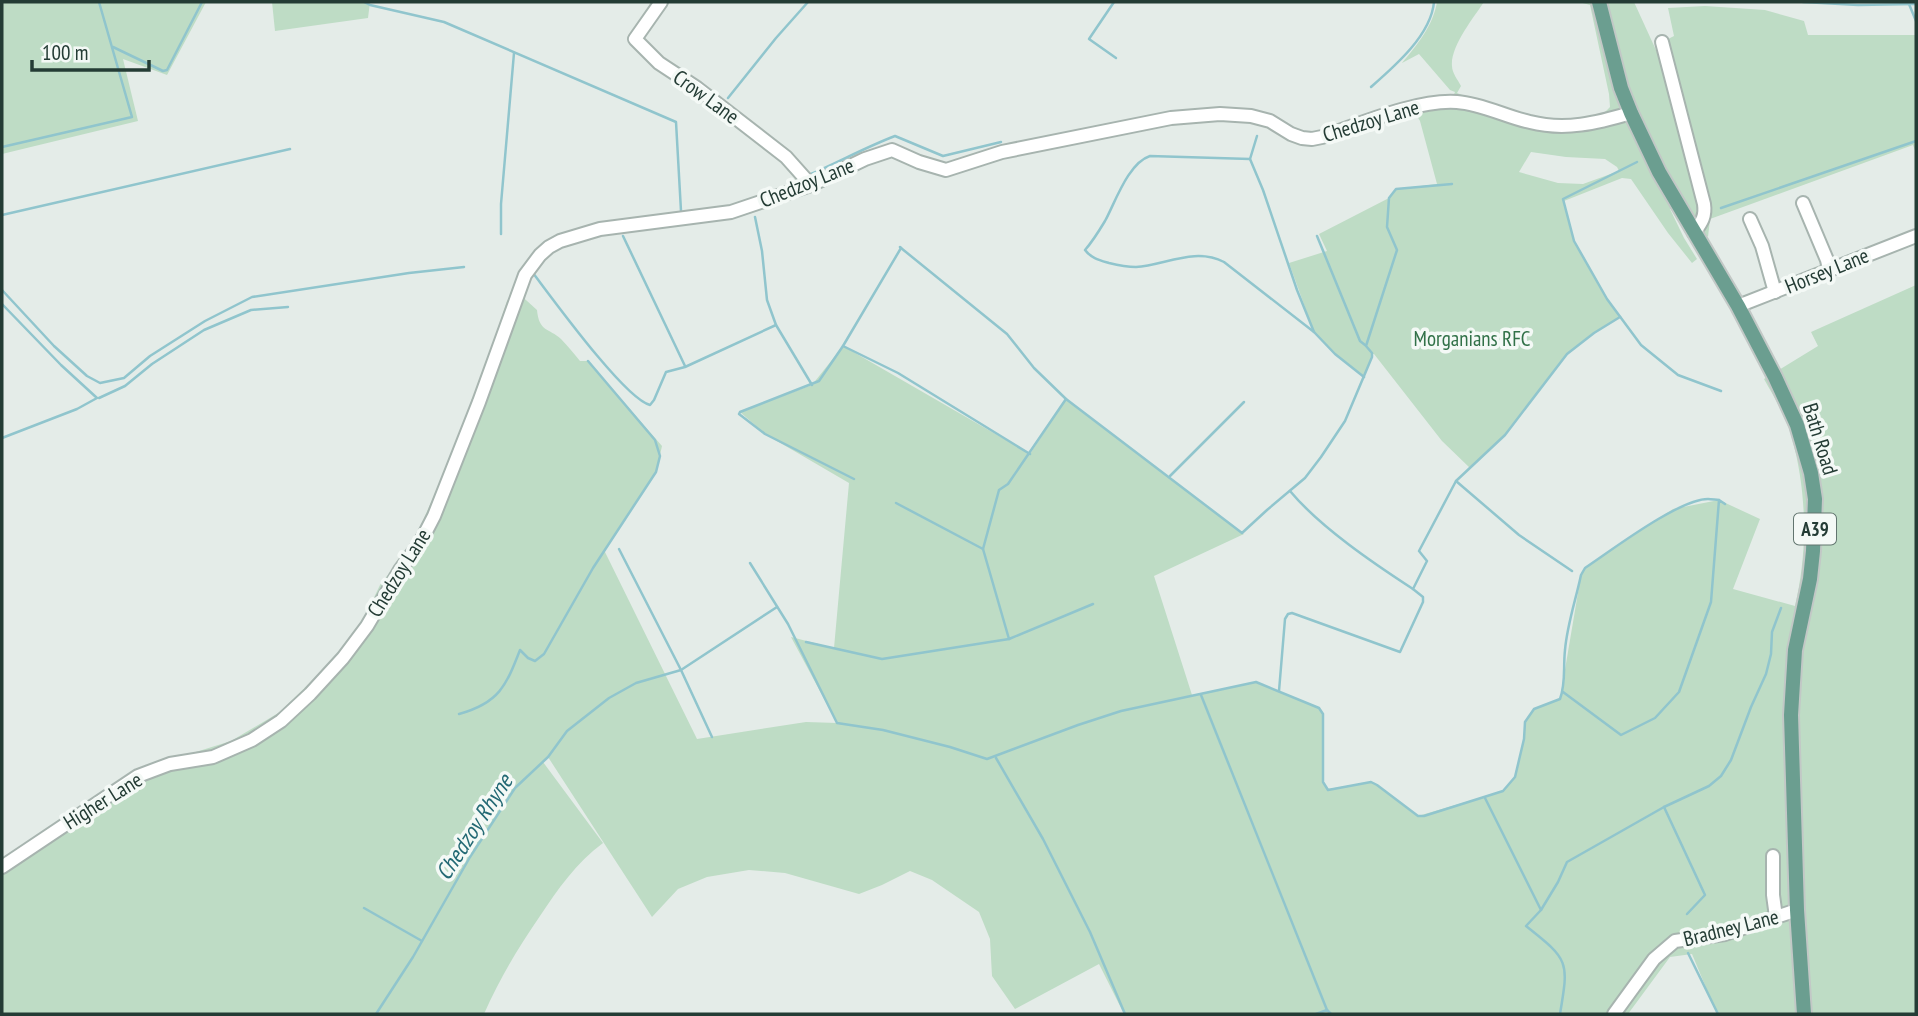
<svg xmlns="http://www.w3.org/2000/svg" width="1918" height="1016" viewBox="0 0 1918 1016" font-family="'PT Sans Narrow',sans-serif">
	<style>
		.green { fill: #bedcc5; fill-rule: evenodd }
		.lines { fill: none; stroke-linecap: round; stroke-linejoin: round }
		.stream { stroke: #90c5cd; stroke-width: 2.5 }
		.minor-casing { stroke: #a7b4af; stroke-width: 16 }
		.major-casing { stroke: #c2c8c6; stroke-width: 18 }
		.minor { stroke: #fff; stroke-width: 12 }
		.major { stroke: #6b9e90; stroke-width: 14 }
		.labels { text-anchor: middle; stroke-width: 7; stroke-linejoin: round; paint-order: stroke }
		.shield { fill: #f4f9f6; stroke: #62756f; stroke-width: 2 }
		.shield-label { font-size: 19px; font-weight: bold; fill: #243c35 }
		.street-label { font-size: 21px; fill: #243c35; stroke: #f4f9f6 }
		.park-label { font-size: 21px; fill: #317148; stroke: #f4f9f6 }
		.water-label { font-size: 23px; font-style: italic; fill: #236974; stroke: #f4f9f6 }
	</style>
	<rect width="100%" height="100%" fill="#e4ece8"/>
	<g class="green">
		<path d="M2,2H206L167,75L123,59L138,121L2,154Z"/>
		<path d="M272,2H370L368,18L275,31Z"/>
		<path d="M1437,2H1484C1474,17 1450,47 1452,66C1452,73 1458,80 1461,86L1457,93C1469,98 1482,100 1494,104C1524,114 1585,136 1610,107L1609,94L1590,5L1579,2H1589L1590,4L1607,7V2H1634L1666,72L1662,42L1674,36L1668,8L1705,6L1765,10L1804,21L1808,35H1916V153L1913,145L1710,219L1708,237L1685,210L1670,209L1684,238L1697,259L1692,263L1668,233L1631,179L1622,178L1564,201L1574,241L1607,299L1620,317L1594,333L1567,354L1505,435L1470,468L1442,441L1374,354H1372L1364,377L1335,354L1314,332L1289,263L1327,251L1319,234L1389,198L1396,189L1437,184L1420,121L1417,116L1409,117L1408,115L1421,110L1448,108L1455,92L1450,90L1419,54L1402,63C1417,45 1433,26 1437,2ZM1531,152L1566,157L1605,159L1617,167L1619,171L1583,184L1558,183L1519,172Z"/>
		<path d="M1916,285V1014H1717L1692,954L1670,957L1628,1014H1124L1099,964L1015,1009L992,976L990,939L979,912L932,880L910,871L882,885L859,894L785,873L749,870L707,877L678,889L652,917L548,757L543,762L603,843C576,863 558,889 540,916C518,948 500,978 484,1014H2V865L135,771L231,741L280,712L328,665L358,631L380,585L414,541L443,475L477,392L507,301L516,291L537,310C539,332 549,328 561,339C568,346 574,354 580,361H588L662,446L656,472L604,550L697,739L806,722L837,723L791,637L834,648L849,483L765,434L740,412L812,385L843,346L1030,454L1066,399L1244,534L1154,576L1192,695L1256,682L1319,708L1323,714V781L1328,789L1371,782L1377,785L1418,816L1503,791L1515,777L1524,739L1525,722L1534,709L1560,699L1581,575L1585,568L1673,509L1719,500L1760,519L1733,589L1795,606C1808,551 1807,493 1792,438C1787,418 1774,397 1764,379L1818,346L1811,332Z"/>
	</g>
	<g class="lines">
		<g class="stream">
			<path d="M364,2L370,5L444,22L676,122L681,211"/>
			<path d="M1114,2L1089,39L1116,58"/>
			<path d="M1803,2L1858,5L1916,4"/>
			<path d="M1909,4L1916,21"/>
			<path d="M113,47L163,71L167,70L202,2"/>
			<path d="M1371,87C1395,66 1431,35 1434,2"/>
			<path d="M728,98L776,38L808,2"/>
			<path d="M1257,136L1250,159L1263,190L1297,290L1314,332L1335,354L1364,377"/>
			<path d="M2,147L132,117L99,2"/>
			<path d="M1250,159L1150,156C1128,163 1115,203 1105,221C1099,231 1093,241 1085,250C1091,258 1099,260 1109,263C1117,265 1127,267 1136,267C1165,265 1195,247 1224,262L1314,332"/>
			<path d="M1637,162L1563,199L1574,241L1607,299L1641,345L1678,375L1721,391"/>
			<path d="M811,174C839,162 866,147 895,136L943,156L1001,142"/>
			<path d="M1721,208L1916,141"/>
			<path d="M2,215L290,149"/>
			<path d="M755,217L762,251L767,300L776,325L812,385"/>
			<path d="M501,234V204L514,53"/>
			<path d="M623,236L685,366"/>
			<path d="M1317,236L1360,341L1365,345"/>
			<path d="M901,248L1007,334L1034,368L1066,399L1242,533L1267,510L1305,478L1321,457L1345,421L1372,357V353L1366,346L1397,250L1387,227L1389,198L1396,189L1452,184"/>
			<path d="M533,273C552,298 625,399 650,405L654,400L666,372L685,367L776,325"/>
			<path d="M2,290L54,346L87,376L100,383L124,378L150,356L205,321L252,297L409,273L464,267"/>
			<path d="M2,304L61,365L97,398L77,409L2,438"/>
			<path d="M843,346L898,373L1030,454"/>
			<path d="M99,398L125,386L152,364L204,330L251,310L288,307"/>
			<path d="M1170,476L1244,402"/>
			<path d="M854,479L765,434L739,414L740,412L819,381L843,346L901,248L900,247"/>
			<path d="M1456,481L1519,535L1572,571"/>
			<path d="M1290,491C1320,527 1373,563 1413,589"/>
			<path d="M896,503L983,549"/>
			<path d="M619,549L681,670L712,737"/>
			<path d="M750,563L788,624L837,723L883,730L950,747L987,759L1078,725L1121,711L1256,682L1319,708L1323,714V782L1328,790L1371,782L1377,785L1418,816H1424L1503,791L1515,777L1524,739L1525,722L1534,709L1560,699C1566,683 1563,668 1565,650C1567,625 1576,599 1581,575L1585,568C1612,550 1679,499 1708,499C1712,499 1716,500 1719,500"/>
			<path d="M1009,639L983,549L999,490L1008,484L1066,399"/>
			<path d="M806,642L882,659L1009,639L1093,604"/>
			<path d="M1279,691L1285,619L1288,614L1292,613L1400,652L1423,602V597L1413,589L1427,561L1419,551L1456,481L1505,435L1567,354L1594,333L1620,317"/>
			<path d="M1563,692L1621,735L1655,718L1679,692L1711,602L1719,500L1725,504"/>
			<path d="M1201,695L1327,1010"/>
			<path d="M459,714C499,703 506,686 520,650L528,658L535,661L544,654L593,568L656,472L660,456L655,440L588,361"/>
			<path d="M996,758L1043,839L1090,932L1125,1014"/>
			<path d="M1485,798L1541,910"/>
			<path d="M1664,807L1705,895L1687,914"/>
			<path d="M364,908L422,941"/>
			<path d="M1688,953L1718,1014"/>
			<path d="M376,1014L413,957L470,857L515,788L548,757L567,731L609,698L636,683L681,670L777,607"/>
			<path d="M1316,1014L1327,1010L1331,1014"/>
			<path d="M1560,1014C1569,961 1569,960 1526,926L1541,910L1558,882L1567,862L1664,807L1709,786L1721,776L1731,760L1751,707L1766,674L1771,654L1772,632L1781,608"/>
		</g>
		<defs>
			<g id="minor">
				<path d="M661,2L635,39L659,63L697,88L786,157L811,185"/>
				<path d="M1662,42L1704,204C1706,217 1701,223 1694,233"/>
				<path d="M1803,203L1827,260L1829,269"/>
				<path d="M1750,219L1762,246L1775,292"/>
				<path d="M1738,306L1916,236"/>
				<path d="M1773,856V895L1776,917"/>
				<path d="M2,867L138,776L170,764L213,757L252,740L281,721L310,694L343,658L367,626L400,570L420,543L434,516L479,402L525,275L540,255L549,247L560,241L600,229L731,212L811,185L865,159L892,150L919,162L946,170L1002,152L1171,118L1220,114L1251,116L1270,121L1291,134L1302,138L1312,139L1322,137C1360,124 1418,99 1457,102C1483,104 1506,117 1530,122C1565,131 1597,123 1631,113"/>
				<path d="M1614,1014L1654,959L1675,941L1725,934L1797,910"/>
			</g>
			<path id="major" d="M1599,2L1621,88L1631,113L1659,172L1738,306L1775,377L1797,425L1811,473L1815,499L1813,551L1810,579L1795,650L1791,715L1797,910L1804,1014"/>
		</defs>
		<use href="#minor" class="minor-casing"/>
		<use href="#major" class="major-casing"/>
		<use href="#minor" class="minor"/>
		<use href="#major" class="major"/>
	</g>
	<g class="labels">
		<rect class="shield" x="1794" y="513.5" width="42" height="31" rx="5"/>
		<g class="shield-label">
			<text x="1815" y="536">A39</text>
		</g>
		<g class="street-label">
			<text transform="translate(706 97) rotate(36)" y="7">Crow Lane</text>
			<text transform="translate(1371 121) rotate(-17)" y="7">Chedzoy Lane</text>
			<text transform="translate(807 183) rotate(-22)" y="7">Chedzoy Lane</text>
			<text transform="translate(1827 271) rotate(-22)" y="7">Horsey Lane</text>
			<text transform="translate(1820 439) rotate(73)" y="7">Bath Road</text>
			<text transform="translate(399 573) rotate(-58)" y="7">Chedzoy Lane</text>
			<text transform="translate(103 801) rotate(-32)" y="7">Higher Lane</text>
			<text transform="translate(1731 928) rotate(-14)" y="7">Bradney Lane</text>
		</g>
		<g class="park-label">
			<text x="1472" y="346">Morganians RFC</text>
		</g>
		<g class="water-label">
			<text transform="translate(474 827) rotate(-57)" y="8">Chedzoy Rhyne</text>
		</g>
	</g>
	<rect width="1918" height="1016" fill="none" stroke="#243c35" stroke-width="7"/>
	<path d="M32 60v10h117v-10" fill="none" stroke="#243c35" stroke-width="3.5"/>
	<text x="42" y="60" font-size="21" fill="#243c35" stroke="#f4f9f6" stroke-width="5" paint-order="stroke">100 m</text>
</svg>
